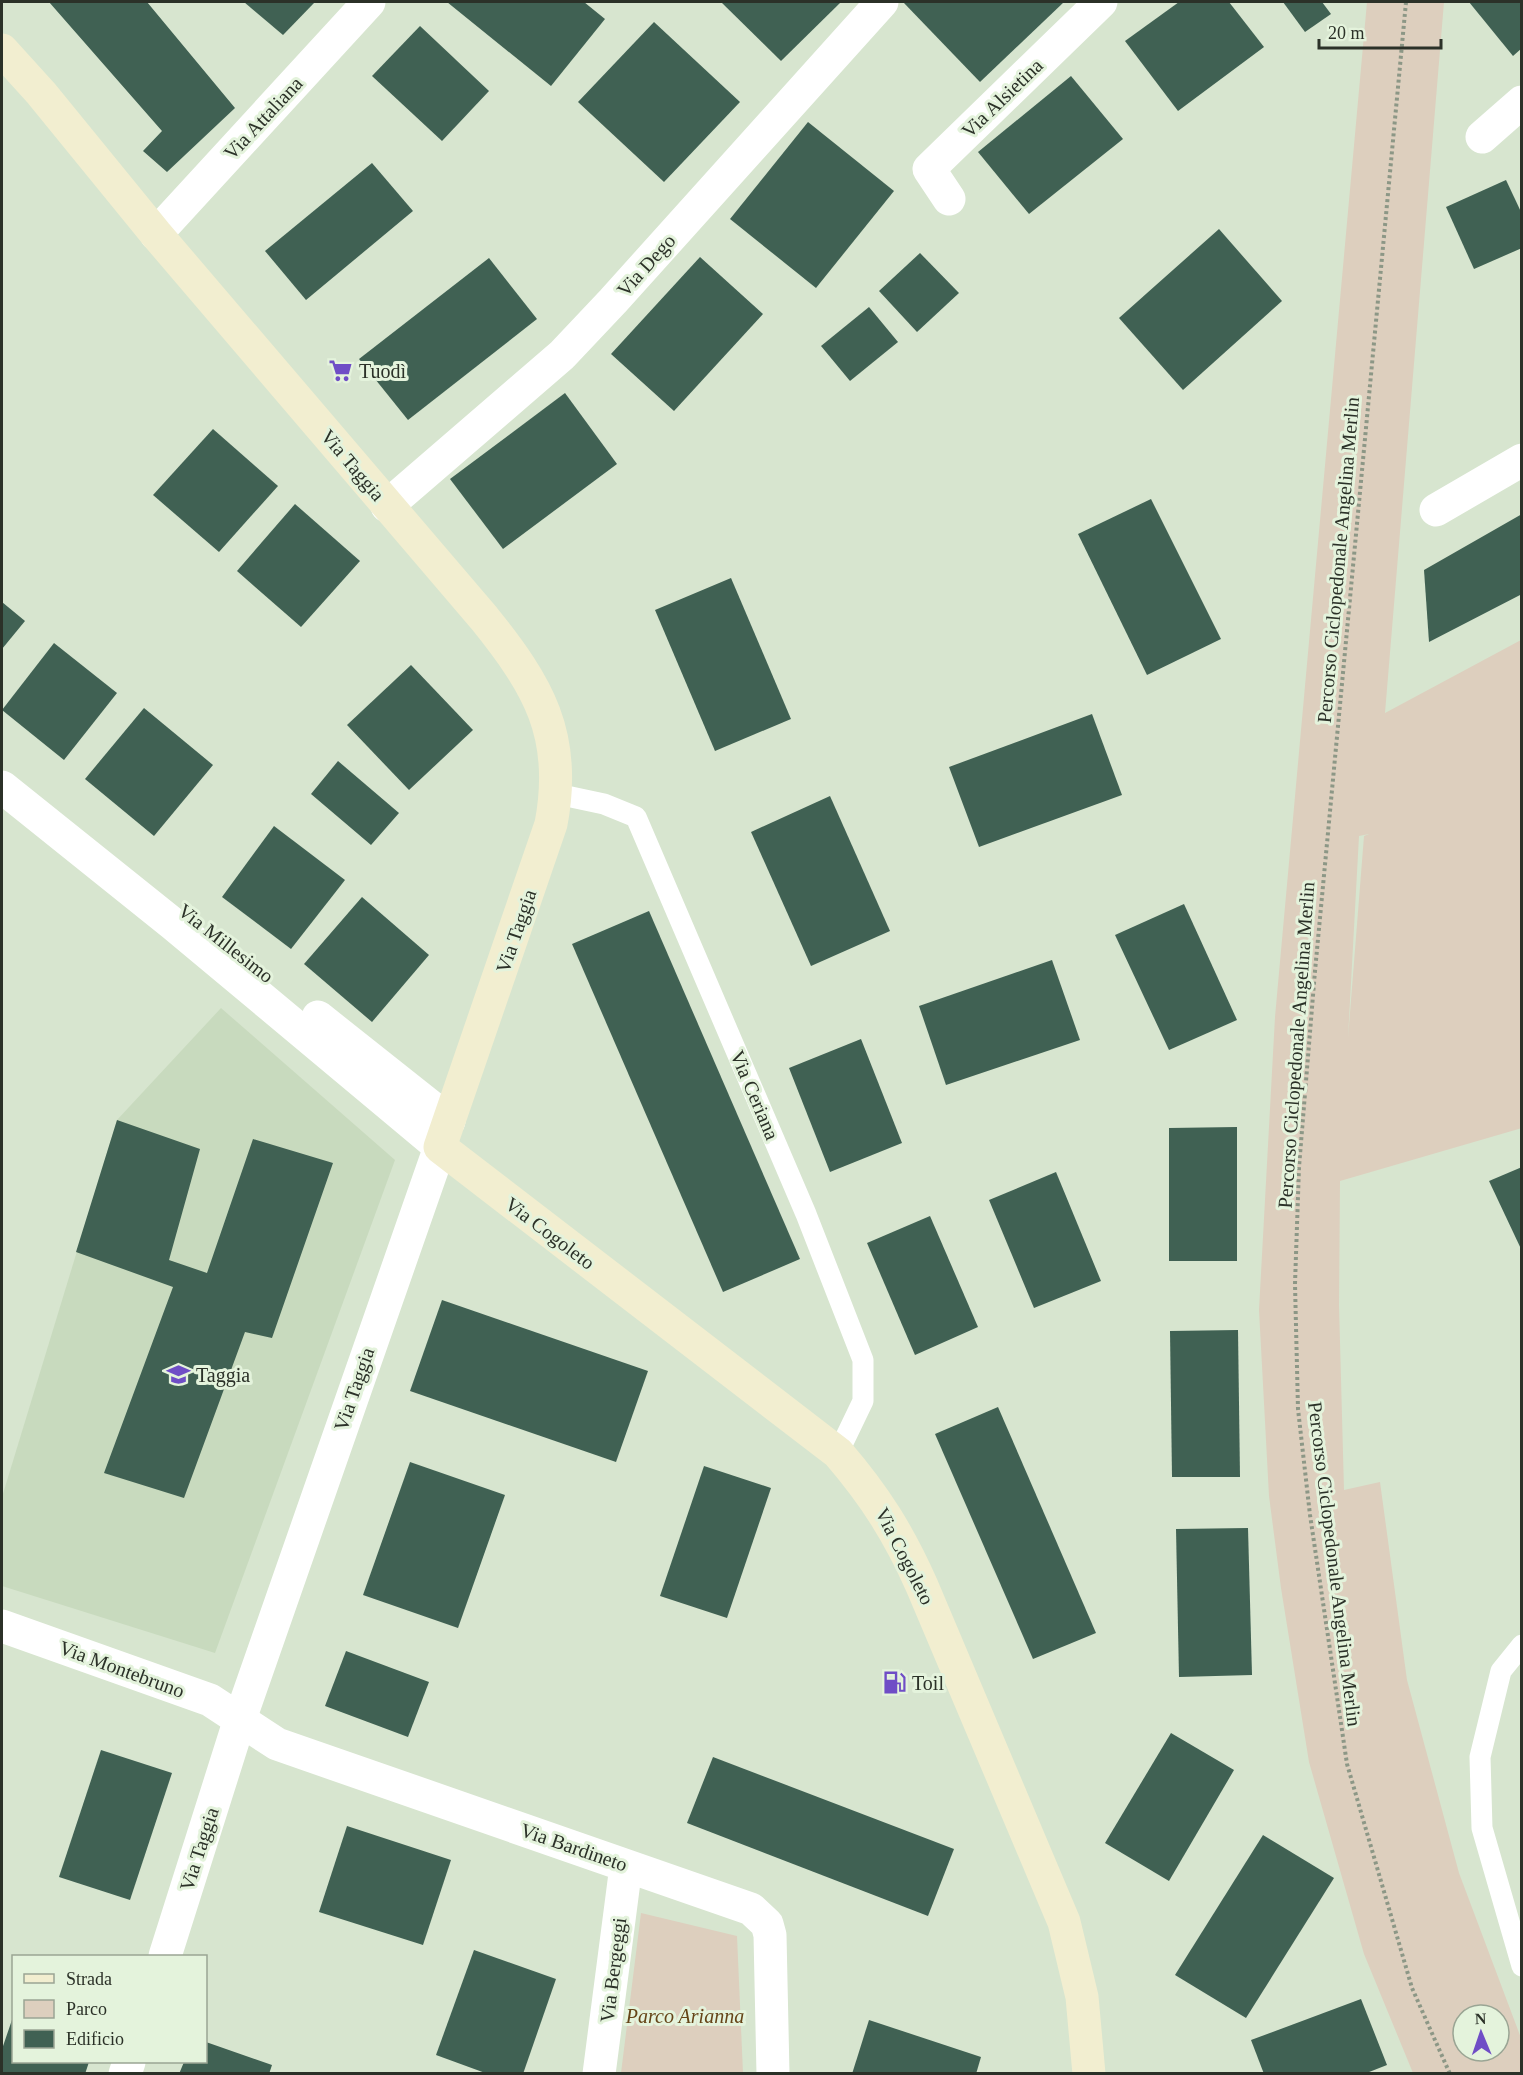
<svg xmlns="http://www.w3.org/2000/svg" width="1523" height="2075" viewBox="0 0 1523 2075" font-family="'Times New Roman',serif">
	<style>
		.built { fill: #c8dabe }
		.green { fill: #ddcfbe; fill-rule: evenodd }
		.building { fill: #406153 }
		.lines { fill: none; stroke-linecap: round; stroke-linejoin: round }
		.path { stroke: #8c9786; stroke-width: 4; stroke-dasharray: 3 3; stroke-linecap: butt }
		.lane { stroke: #fff; stroke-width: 21 }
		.street { stroke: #fff; stroke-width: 33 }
		.secondary { stroke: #f2eed0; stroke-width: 33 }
		.labels { text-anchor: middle; stroke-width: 6; stroke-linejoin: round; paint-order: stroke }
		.street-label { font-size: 20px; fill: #2b3128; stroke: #e4f3dc }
		.poi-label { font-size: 20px; fill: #2b3128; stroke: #e4f3dc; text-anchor: start }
		.park-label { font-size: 20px; font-style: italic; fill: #654417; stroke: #e4f3dc }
	</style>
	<rect width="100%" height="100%" fill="#d7e5cf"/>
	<path class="built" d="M221,1008L395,1160L215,1653L2,1586V1497L117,1120Z"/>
	<g class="green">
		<path d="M1367,2H1444L1385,713L1521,640L1522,1128L1340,1181L1339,1305L1344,1490L1380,1482L1407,1680L1459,1873L1521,2038V2073H1413L1364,1954L1309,1762L1281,1588L1269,1496L1259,1310L1275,1017ZM1369,834L1364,836L1348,1038L1359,836ZM1463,2015H1499V2051H1463Z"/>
		<path d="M641,1913L737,1936L743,2073H621Z"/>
	</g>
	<g class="building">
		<path d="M49,2H147L235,108L167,172L143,151L162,131Z"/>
		<path d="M244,2H315L283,35Z"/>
		<path d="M447,2H584L605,19L551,86Z"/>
		<path d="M721,2H841L781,61Z"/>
		<path d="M903,2H1064L980,82Z"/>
		<path d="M1179,2H1229L1264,47L1178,111L1125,41Z"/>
		<path d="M1283,2H1322L1331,14L1305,32Z"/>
		<path d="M1469,2H1522V48L1513,56Z"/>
		<path d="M654,22L740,102L664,182L578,102Z"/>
		<path d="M420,26L489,91L442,141L372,76Z"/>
		<path d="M1071,76L1123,139L1029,214L978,152Z"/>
		<path d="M808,122L894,191L816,288L730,219Z"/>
		<path d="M372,163L413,211L306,300L265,251Z"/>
		<path d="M1506,180L1522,214V248L1474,269L1446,207Z"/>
		<path d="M1219,229L1282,301L1183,390L1119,318Z"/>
		<path d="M920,253L959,293L917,332L879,291Z"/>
		<path d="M700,257L763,314L674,411L611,354Z"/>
		<path d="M489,258L537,319L408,420L359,359Z"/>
		<path d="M869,307L898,342L850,381L821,346Z"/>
		<path d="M565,393L617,464L503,549L450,479Z"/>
		<path d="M213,429L278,486L219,552L153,495Z"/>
		<path d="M1151,499L1221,639L1147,675L1078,534Z"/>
		<path d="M295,504L360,561L301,627L237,571Z"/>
		<path d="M1522,514V594L1429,642L1424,570Z"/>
		<path d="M731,578L791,719L715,751L655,610Z"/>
		<path d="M2,602L25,621L2,649Z"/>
		<path d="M54,643L117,693L64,760L2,710Z"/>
		<path d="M411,665L473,730L409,790L347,725Z"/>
		<path d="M144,708L213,765L154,836L85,779Z"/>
		<path d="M1092,714L1122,795L979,847L949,767Z"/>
		<path d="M338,761L399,813L371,845L311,794Z"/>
		<path d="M830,796L890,931L811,966L751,832Z"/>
		<path d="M274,826L345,880L291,949L222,897Z"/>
		<path d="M362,897L429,955L372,1022L304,964Z"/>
		<path d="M1184,904L1237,1020L1169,1050L1115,935Z"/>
		<path d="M649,911L800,1259L723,1292L572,944Z"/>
		<path d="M1052,960L1080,1040L946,1085L919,1006Z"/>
		<path d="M861,1039L902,1143L830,1172L789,1068Z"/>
		<path d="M117,1120L200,1149L169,1260L207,1273L253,1139L333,1163L272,1338L245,1332L184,1498L104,1473L173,1287L76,1252Z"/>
		<path d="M1237,1127V1261H1169V1128Z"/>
		<path d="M1522,1167V1251L1489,1181Z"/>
		<path d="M1056,1172L1101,1281L1034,1308L989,1200Z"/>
		<path d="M930,1216L978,1327L915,1355L867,1243Z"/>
		<path d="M442,1300L648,1371L616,1462L410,1391Z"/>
		<path d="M1238,1330L1240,1477H1172L1170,1331Z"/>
		<path d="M998,1407L1096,1633L1033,1659L935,1434Z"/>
		<path d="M410,1462L505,1495L458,1628L363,1595Z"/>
		<path d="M704,1466L771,1488L727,1618L660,1596Z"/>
		<path d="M1248,1528L1252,1675L1179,1677L1176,1529Z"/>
		<path d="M346,1651L429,1682L408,1737L325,1706Z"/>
		<path d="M1171,1733L1234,1770L1169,1881L1105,1843Z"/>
		<path d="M101,1750L172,1773L130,1900L59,1877Z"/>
		<path d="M713,1757L954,1849L928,1916L687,1823Z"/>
		<path d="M347,1826L451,1860L423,1945L319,1912Z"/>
		<path d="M1263,1835L1334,1878L1246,2018L1175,1975Z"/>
		<path d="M474,1950L556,1979L523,2074H488L436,2055Z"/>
		<path d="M1361,1999L1387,2065L1364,2074H1264L1251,2040Z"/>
		<path d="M14,2014V2062H89L85,2074H2V2049Z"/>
		<path d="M869,2020L981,2057L976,2074H852Z"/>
		<path d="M206,2042L272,2065L269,2074H179L184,2062H206Z"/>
	</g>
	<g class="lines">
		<path class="path" d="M1406,2L1315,971L1299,1167L1295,1284L1298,1409L1310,1515L1347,1764L1412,1988L1450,2074"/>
		<g class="lane">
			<path d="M557,794L604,804L636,817L806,1214L863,1360V1401L838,1453"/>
			<path d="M1522,1645L1501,1671L1480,1757L1482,1828L1522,1966"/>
		</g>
		<g class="street">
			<path d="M1482,137L1522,102"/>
			<path d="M949,199L929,169L1101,2"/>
			<path d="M156,234L369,2"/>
			<path d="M387,506L562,355L613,301L882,2"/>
			<path d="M1436,510L1522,460"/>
			<path d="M2,787L173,924L440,1147L240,1719L165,1956"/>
			<path d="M318,1017L449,1121"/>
			<path d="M2,1626L210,1700L277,1744L751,1909L767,1924L770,1935L773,2074"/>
			<path d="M125,2074L129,2062"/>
			<path d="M599,2074L626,1866"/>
		</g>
		<path class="secondary" d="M2,50L41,93L156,234L484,618C538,685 568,735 551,824L440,1147L838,1453C875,1496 899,1534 922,1586L1064,1922L1082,1997L1089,2074"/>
	</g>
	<defs>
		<symbol id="supermarket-bare" viewBox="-9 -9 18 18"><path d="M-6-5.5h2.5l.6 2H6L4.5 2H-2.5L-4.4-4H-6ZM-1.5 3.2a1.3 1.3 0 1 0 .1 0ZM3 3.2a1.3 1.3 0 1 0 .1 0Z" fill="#6f4dc6" stroke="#e4f3dc" stroke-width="2.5" paint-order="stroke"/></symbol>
		<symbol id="school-bare" viewBox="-9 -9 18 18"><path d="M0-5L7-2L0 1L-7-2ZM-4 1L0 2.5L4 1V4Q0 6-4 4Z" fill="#6f4dc6" stroke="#e4f3dc" stroke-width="2.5" paint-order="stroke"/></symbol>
		<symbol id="fuel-bare" viewBox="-9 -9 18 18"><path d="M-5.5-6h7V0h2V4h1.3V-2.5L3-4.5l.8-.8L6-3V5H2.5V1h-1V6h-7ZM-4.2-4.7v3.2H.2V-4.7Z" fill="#6f4dc6" stroke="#e4f3dc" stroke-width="2.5" paint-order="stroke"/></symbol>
	</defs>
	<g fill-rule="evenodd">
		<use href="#supermarket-bare" x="324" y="354" width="33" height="33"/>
		<use href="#school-bare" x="162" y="1358" width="33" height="33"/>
		<use href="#fuel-bare" x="878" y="1666" width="33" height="33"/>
	</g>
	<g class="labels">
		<g class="street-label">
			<text transform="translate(1002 98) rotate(-44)" y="7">Via Alsietina</text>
			<text transform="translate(263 118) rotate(-47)" y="7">Via Attaliana</text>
			<text transform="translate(646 265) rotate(-48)" y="7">Via Dego</text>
			<text transform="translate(353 465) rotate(50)" y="7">Via Taggia</text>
			<text transform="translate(1338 560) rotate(-85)" y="7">Percorso Ciclopedonale Angelina Merlin</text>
			<text transform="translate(516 931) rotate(-71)" y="7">Via Taggia</text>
			<text transform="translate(226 943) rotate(38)" y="7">Via Millesimo</text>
			<text transform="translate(1296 1045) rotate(-86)" y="7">Percorso Ciclopedonale Angelina Merlin</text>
			<text transform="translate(755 1095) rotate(67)" y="7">Via Ceriana</text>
			<text transform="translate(550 1233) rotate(37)" y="7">Via Cogoleto</text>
			<text transform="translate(354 1389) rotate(-71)" y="7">Via Taggia</text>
			<text transform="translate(905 1556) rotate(63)" y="7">Via Cogoleto</text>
			<text transform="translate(1335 1564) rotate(83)" y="7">Percorso Ciclopedonale Angelina Merlin</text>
			<text transform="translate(122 1669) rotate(20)" y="7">Via Montebruno</text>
			<text transform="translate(574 1847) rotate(19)" y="7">Via Bardineto</text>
			<text transform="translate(199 1849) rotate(-72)" y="7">Via Taggia</text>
			<text transform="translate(613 1970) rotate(-83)" y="7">Via Bergeggi</text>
		</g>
		<g class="poi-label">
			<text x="359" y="378">Tuodì</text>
			<text x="196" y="1382">Taggia</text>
			<text x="912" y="1690">Toil</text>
		</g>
		<g class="park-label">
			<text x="685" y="2023">Parco Arianna</text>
		</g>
	</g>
	<rect width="1523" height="2075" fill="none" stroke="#2b3128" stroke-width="6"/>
	<rect x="12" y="1955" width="195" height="108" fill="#e4f3dc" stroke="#9aa594" stroke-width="1.5"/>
	<rect x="24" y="1974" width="30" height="9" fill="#f2eed0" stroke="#9aa594" stroke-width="1.5"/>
	<text x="66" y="1985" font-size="18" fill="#2b3128">Strada</text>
	<rect x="24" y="2000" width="30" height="18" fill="#ddcfbe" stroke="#9aa594" stroke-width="1.5"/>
	<text x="66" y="2015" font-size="18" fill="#2b3128">Parco</text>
	<rect x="24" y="2030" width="30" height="18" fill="#406153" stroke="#9aa594" stroke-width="1.5"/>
	<text x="66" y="2045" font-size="18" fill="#2b3128">Edificio</text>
	<g transform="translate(1481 2033) rotate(358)"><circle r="28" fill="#e4f3dc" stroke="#9aa594" stroke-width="1.5"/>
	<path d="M0-4.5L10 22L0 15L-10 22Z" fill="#6f4dc6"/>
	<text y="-9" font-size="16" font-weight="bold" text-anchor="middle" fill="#2b3128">N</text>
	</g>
	<path d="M1319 39v9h122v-9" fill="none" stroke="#2b3128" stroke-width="3"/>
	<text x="1328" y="39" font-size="18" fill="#2b3128" stroke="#e4f3dc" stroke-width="4.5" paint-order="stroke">20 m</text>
</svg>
